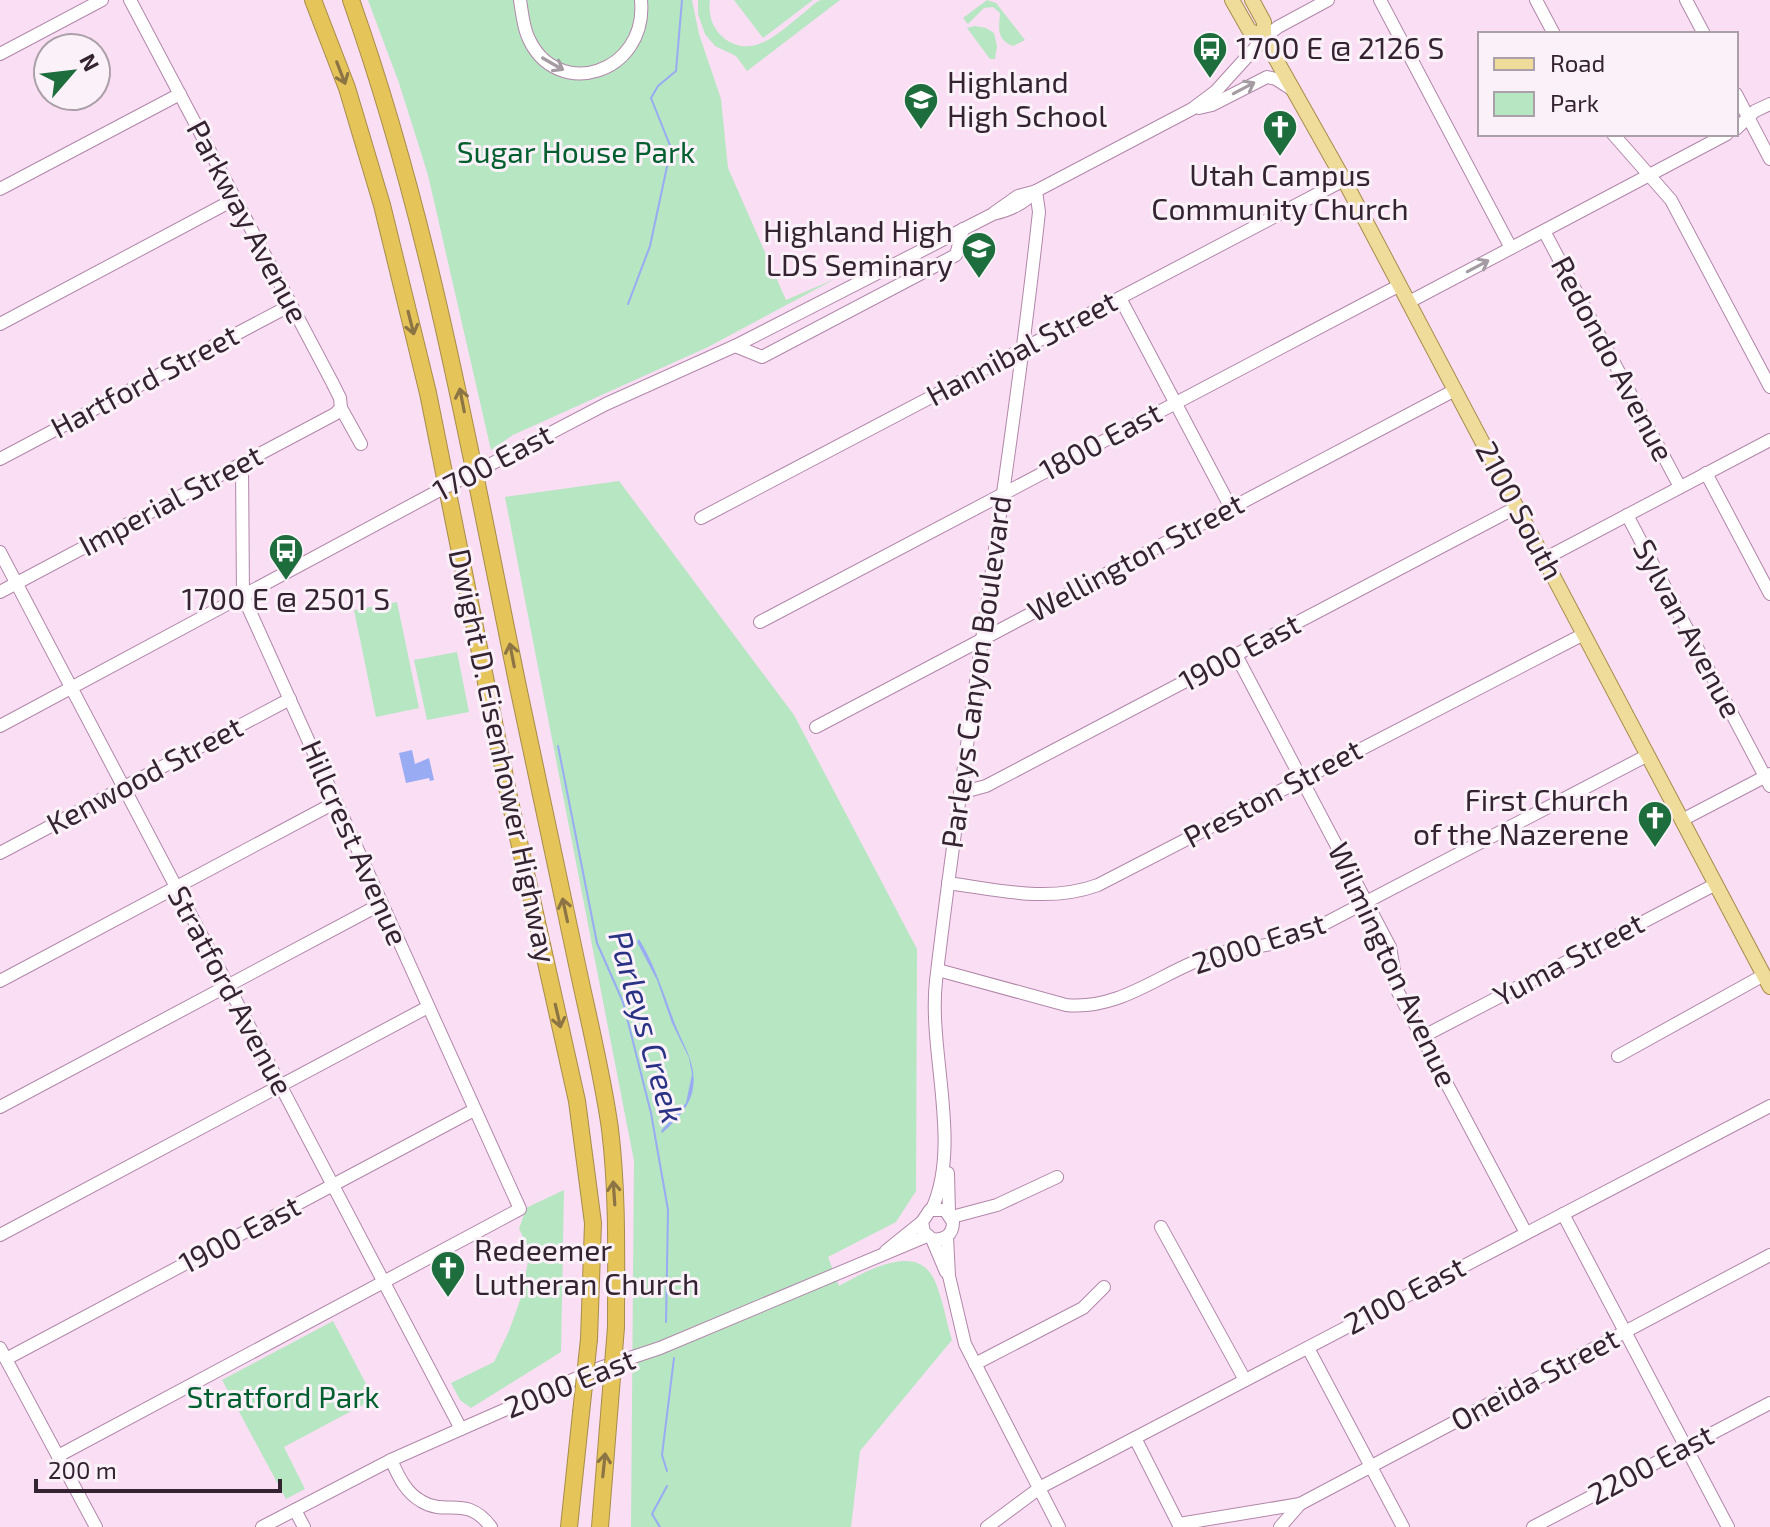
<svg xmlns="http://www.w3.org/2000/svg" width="1770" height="1527" viewBox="0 0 1770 1527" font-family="'Exo 2',sans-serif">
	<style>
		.green { fill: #b6e6c2 }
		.water { fill: #98abf3 }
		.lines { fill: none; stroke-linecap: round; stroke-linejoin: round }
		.stream { stroke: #98abf3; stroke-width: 2 }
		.minor-casing { stroke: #b187a9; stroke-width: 14 }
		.major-casing { stroke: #a78c4b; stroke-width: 16 }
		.highway-casing { stroke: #a78c4b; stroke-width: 18 }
		.minor { stroke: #fff; stroke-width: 12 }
		.major { stroke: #efdc9b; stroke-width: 14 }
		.highway { stroke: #e5c459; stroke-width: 16 }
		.minor-bridge-casing { stroke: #b187a9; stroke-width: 14; stroke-linecap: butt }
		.highway-bridge-casing { stroke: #a78c4b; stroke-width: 18; stroke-linecap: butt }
		.minor-bridge { stroke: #fff; stroke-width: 12 }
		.highway-bridge { stroke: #e5c459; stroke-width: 16 }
		.oneway { stroke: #a49ca2 }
		.oneway2 { stroke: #8c7445 }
		.labels { text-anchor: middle; stroke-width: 6; stroke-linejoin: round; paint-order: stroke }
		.poi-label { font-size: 30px; fill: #342331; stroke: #fbf2f9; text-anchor: start }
		.park-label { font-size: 30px; fill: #015f2f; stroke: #fbf2f9 }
		.street-label { font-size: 30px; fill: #342331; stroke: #fbf2f9 }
		.water-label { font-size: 32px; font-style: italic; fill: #293285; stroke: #fbf2f9 }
	</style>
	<rect width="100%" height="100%" fill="#fadef4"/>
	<g class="green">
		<path d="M368,0H692L699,34L721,99L728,168L786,300L835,279L708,347L513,435L491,450L428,175L399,83Z"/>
		<path d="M698,0H710C708,15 712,29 725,39C755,61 784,28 806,11C810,8 816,1 821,0C826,0 835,0 840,0L747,71L736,56L715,46L705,34L698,14Z"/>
		<path d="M734,0H813L763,38Z"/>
		<path d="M987,0L996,3L1025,40L1013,46C996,39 999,29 1000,13L993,7L984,8L968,24L963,18Z"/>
		<path d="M975,26L986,28L994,33L997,46L995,59H990L967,28Z"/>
		<path d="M619,481L794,715L917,949L916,1191L896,1222L828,1257L839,1286C861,1274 911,1244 931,1274C941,1289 946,1321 952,1340L860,1451L851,1527H631L634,1161L505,497Z"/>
		<path d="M397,602L419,708L376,717L354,610Z"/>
		<path d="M457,652L469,712L427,720L414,660Z"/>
		<path d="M564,1190L561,1352L471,1408L460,1400L451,1383L494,1362L509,1331L522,1295L530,1250L519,1229L526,1208Z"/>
		<path d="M333,1321L374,1399L284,1447L305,1489L286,1499L222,1380Z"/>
	</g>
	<g class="water">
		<path d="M412,750L415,764L429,758L434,780L430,781L429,778L406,783L399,753Z"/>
		<path d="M639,939C655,965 664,995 675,1024C683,1045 697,1064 693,1088C690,1107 676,1121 662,1133L661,1131L686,1103L692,1074L689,1058L672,1023L657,980L637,942Z"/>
	</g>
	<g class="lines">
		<g class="stream">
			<path d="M628,304L650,246L671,148L651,98L658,86L676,71L682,0"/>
			<path d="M558,746L597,943L623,1002L651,1113L668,1210L666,1322"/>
			<path d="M667,1471L662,1455L674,1358"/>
			<path d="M660,1527L652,1514L667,1486"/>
		</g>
		<defs>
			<g id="minor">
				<path d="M130,0L332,382L340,398L341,408L361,444"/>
				<path d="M520,0C522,12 523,26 528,37C556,102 648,74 641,0"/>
				<path d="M1380,0L1511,248"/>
				<path d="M1536,0L1554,34"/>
				<path d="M1686,0L1704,34"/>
				<path d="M0,54L102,0"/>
				<path d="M1736,94L1770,159"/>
				<path d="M1199,108L1212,105L1267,77L1276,79L1293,90"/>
				<path d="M1736,129L1755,111L1770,104"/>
				<path d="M1613,134L1671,200L1770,387"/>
				<path d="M0,189L180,94"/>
				<path d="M994,213L1018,196L1033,192"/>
				<path d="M1544,231L1680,487"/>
				<path d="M1120,298L1231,508"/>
				<path d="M1409,302L1727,134"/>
				<path d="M0,324L235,199"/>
				<path d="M735,346L762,357L956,255L963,229"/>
				<path d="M0,459L291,305"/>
				<path d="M493,463L606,404L735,346L993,214C1011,210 1022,204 1036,191L1192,109L1216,91L1264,38L1278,27L1328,0"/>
				<path d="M1706,473L1770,594"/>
				<path d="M1627,515L1770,786"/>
				<path d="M701,518L1344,180"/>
				<path d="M0,552L461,1429"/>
				<path d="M1544,559L1770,440"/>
				<path d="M0,592L335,414L341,408"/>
				<path d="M760,622L1400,285"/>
				<path d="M1236,655L1390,947L1398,992L1526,1233"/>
				<path d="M0,726L438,491"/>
				<path d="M816,727L1455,390"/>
				<path d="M960,793L986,786L1517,507"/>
				<path d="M1682,820L1770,774"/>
				<path d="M0,853L290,699"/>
				<path d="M948,883C998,890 1049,903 1098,885L1584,634"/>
				<path d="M938,970L1066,1005C1122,1011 1165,969 1215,954C1243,946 1272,947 1299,937L1648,755"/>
				<path d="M0,981L336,802"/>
				<path d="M1422,1037L1716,884"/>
				<path d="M1618,1056L1764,975"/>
				<path d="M0,1107L381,904"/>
				<path d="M948,1173L949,1213"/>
				<path d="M932,1209C962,1144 928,1051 936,981C966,724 1011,469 1039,212L1036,191"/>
				<path d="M1563,1214L1728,1527"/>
				<path d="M952,1217L997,1205L1057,1177"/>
				<path d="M1161,1227L1245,1380"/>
				<path d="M0,1235L428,1007"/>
				<path d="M947,1237L949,1276L965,1344L1059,1527"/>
				<path d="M932,1239C944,1241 953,1235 953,1222L945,1210H930L922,1222L924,1232L932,1239L946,1272"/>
				<path d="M886,1251L922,1222"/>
				<path d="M0,1348L96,1527"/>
				<path d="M1308,1348L1403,1527"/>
				<path d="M6,1359L474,1110"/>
				<path d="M975,1364L1083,1308L1104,1287"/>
				<path d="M1135,1438L1180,1527"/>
				<path d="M58,1456L520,1209L243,596L242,464"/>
				<path d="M391,1460C398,1475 405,1492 421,1501C447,1517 466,1494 491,1527"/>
				<path d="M295,1510L304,1527"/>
				<path d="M1179,1524L1300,1504L1770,1255"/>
				<path d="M262,1527L391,1460L461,1429L600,1368L660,1348L927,1236"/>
				<path d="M987,1527L1041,1487L1770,1106"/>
				<path d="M1280,1527L1300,1504"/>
				<path d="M1533,1527L1770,1403"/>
			</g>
			<g id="major">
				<path d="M1232,0L1249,30L1264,38"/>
				<path d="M1252,0L1264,22V38L1344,180L1770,987"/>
			</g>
			<g id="highway">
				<path d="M313,0L347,88L382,205L428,393L509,797L577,1101L593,1223L589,1339"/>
				<path d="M351,0C430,222 470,452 517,682C536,773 555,864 575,955C587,1013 602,1071 610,1129C618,1195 616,1261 616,1327"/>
				<path d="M569,1527L581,1413"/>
				<path d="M600,1527L610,1402"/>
			</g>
		</defs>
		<use href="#minor" class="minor-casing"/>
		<use href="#major" class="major-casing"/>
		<use href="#highway" class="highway-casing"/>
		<use href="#minor" class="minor"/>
		<use href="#major" class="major"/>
		<use href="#highway" class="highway"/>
		<defs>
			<path id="minor-bridge" d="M438,491L493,463"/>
			<g id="highway-bridge">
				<path d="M610,1402L616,1327"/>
				<path d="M581,1413L589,1339"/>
			</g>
		</defs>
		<use href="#minor-bridge" class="minor-bridge-casing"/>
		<use href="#highway-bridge" class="highway-bridge-casing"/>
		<use href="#minor-bridge" class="minor-bridge"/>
		<use href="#highway-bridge" class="highway-bridge"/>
	</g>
	<defs><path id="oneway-shaft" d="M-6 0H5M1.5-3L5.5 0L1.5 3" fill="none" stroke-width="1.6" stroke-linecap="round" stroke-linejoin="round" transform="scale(2)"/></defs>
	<g class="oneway">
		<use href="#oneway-shaft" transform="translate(553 64) rotate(30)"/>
		<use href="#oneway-shaft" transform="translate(1244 88) rotate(-28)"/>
		<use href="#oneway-shaft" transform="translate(1478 266) rotate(-28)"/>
	</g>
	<g class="oneway2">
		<use href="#oneway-shaft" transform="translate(341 73) rotate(69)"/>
		<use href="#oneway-shaft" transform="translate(411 323) rotate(76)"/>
		<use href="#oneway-shaft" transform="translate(462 400) rotate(-101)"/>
		<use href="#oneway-shaft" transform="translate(512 655) rotate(-101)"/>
		<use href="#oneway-shaft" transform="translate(565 910) rotate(-102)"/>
		<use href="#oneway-shaft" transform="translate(558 1016) rotate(77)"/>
		<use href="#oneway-shaft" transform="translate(614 1193) rotate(-94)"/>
		<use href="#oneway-shaft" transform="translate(604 1465) rotate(-84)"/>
	</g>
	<defs>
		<symbol id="bus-pin" viewBox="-11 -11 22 30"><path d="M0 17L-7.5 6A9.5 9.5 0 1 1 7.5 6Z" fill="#1e6d3d" stroke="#fbf2f9"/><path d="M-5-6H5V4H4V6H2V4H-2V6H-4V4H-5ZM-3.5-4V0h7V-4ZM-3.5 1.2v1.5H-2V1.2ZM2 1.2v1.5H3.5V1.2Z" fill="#fff"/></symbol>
		<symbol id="school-pin" viewBox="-11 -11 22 30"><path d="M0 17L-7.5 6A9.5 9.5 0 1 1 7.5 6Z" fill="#1e6d3d" stroke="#fbf2f9"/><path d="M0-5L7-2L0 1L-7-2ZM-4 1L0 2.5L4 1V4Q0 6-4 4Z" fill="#fff"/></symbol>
		<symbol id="church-pin" viewBox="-11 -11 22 30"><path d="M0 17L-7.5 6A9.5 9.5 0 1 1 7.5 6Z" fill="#1e6d3d" stroke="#fbf2f9"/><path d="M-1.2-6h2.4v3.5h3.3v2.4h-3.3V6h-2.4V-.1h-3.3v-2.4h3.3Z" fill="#fff"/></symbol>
	</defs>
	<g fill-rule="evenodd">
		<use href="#bus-pin" x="1190" y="29" width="40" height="54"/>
		<use href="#school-pin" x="901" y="80" width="40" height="54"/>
		<use href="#church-pin" x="1260" y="107" width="40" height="54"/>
		<use href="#school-pin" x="959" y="229" width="40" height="54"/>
		<use href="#bus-pin" x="266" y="531" width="40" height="54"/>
		<use href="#church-pin" x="1635" y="798" width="40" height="54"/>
		<use href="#church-pin" x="428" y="1248" width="40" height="54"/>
	</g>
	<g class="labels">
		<g class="poi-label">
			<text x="1236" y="59">1700 E @ 2126 S</text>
			<text x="947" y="93">Highland<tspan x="947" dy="34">High School</tspan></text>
			<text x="1280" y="186" text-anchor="middle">Utah Campus<tspan x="1280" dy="34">Community Church</tspan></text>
			<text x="953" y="242" text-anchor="end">Highland High<tspan x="953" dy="34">LDS Seminary</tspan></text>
			<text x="286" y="610" text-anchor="middle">1700 E @ 2501 S</text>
			<text x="1629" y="811" text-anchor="end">First Church<tspan x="1629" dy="34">of the Nazerene</tspan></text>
			<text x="474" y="1261">Redeemer<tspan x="474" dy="34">Lutheran Church</tspan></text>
		</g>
		<g class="park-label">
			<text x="576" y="163">Sugar House Park</text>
			<text x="283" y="1408">Stratford Park</text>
		</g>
		<g class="street-label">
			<text transform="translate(247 222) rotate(62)" y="10">Parkway Avenue</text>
			<text transform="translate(1022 349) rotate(-28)" y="10">Hannibal Street</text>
			<text transform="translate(1612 359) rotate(62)" y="10">Redondo Avenue</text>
			<text transform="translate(145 382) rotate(-28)" y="10">Hartford Street</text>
			<text transform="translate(1101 442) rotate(-28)" y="10">1800 East</text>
			<text transform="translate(493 463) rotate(-28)" y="10">1700 East</text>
			<text transform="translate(171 501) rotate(-28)" y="10">Imperial Street</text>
			<text transform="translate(1519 511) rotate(62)" y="10">2100 South</text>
			<text transform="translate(1136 558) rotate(-28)" y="10">Wellington Street</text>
			<text transform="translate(1687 629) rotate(62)" y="10">Sylvan Avenue</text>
			<text transform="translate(1240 653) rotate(-28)" y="10">1900 East</text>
			<text transform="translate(977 672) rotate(-82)" y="10">Parleys Canyon Boulevard</text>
			<text transform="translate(502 756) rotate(78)" y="10">Dwight D. Eisenhower Highway</text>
			<text transform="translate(145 776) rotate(-28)" y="10">Kenwood Street</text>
			<text transform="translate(1273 794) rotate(-28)" y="10">Preston Street</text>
			<text transform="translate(354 843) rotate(66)" y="10">Hillcrest Avenue</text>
			<text transform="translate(1259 944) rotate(-18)" y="10">2000 East</text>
			<text transform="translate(1569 960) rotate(-28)" y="10">Yuma Street</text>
			<text transform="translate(1392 965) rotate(65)" y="10">Wilmington Avenue</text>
			<text transform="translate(230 991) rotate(62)" y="10">Stratford Avenue</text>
			<text transform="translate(240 1235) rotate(-28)" y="10">1900 East</text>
			<text transform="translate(1405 1296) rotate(-28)" y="10">2100 East</text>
			<text transform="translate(1535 1380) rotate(-28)" y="10">Oneida Street</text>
			<text transform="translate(570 1384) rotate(-22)" y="10">2000 East</text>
			<text transform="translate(1651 1465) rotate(-28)" y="10">2200 East</text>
		</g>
		<g class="water-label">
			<text transform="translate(646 1027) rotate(74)" y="11">Parleys Creek</text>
		</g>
	</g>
	<rect x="1478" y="32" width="260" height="104" fill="#fbf2f9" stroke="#ab9fa9" stroke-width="2"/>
	<rect x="1494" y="58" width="40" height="12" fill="#efdc9b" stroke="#ab9fa9" stroke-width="2"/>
	<text x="1550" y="72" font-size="24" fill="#342331">Road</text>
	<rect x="1494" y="92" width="40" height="24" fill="#b6e6c2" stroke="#ab9fa9" stroke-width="2"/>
	<text x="1550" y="112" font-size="24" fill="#342331">Park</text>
	<g transform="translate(72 72) rotate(62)"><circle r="38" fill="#fbf2f9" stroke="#ab9fa9" stroke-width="2"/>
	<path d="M0-6L14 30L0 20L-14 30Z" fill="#1e6d3d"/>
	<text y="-12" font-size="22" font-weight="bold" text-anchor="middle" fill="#342331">N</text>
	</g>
	<path d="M36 1479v12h244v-12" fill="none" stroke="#342331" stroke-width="4"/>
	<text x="48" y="1479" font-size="24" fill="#342331" stroke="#fbf2f9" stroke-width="6" paint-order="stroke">200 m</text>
</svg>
